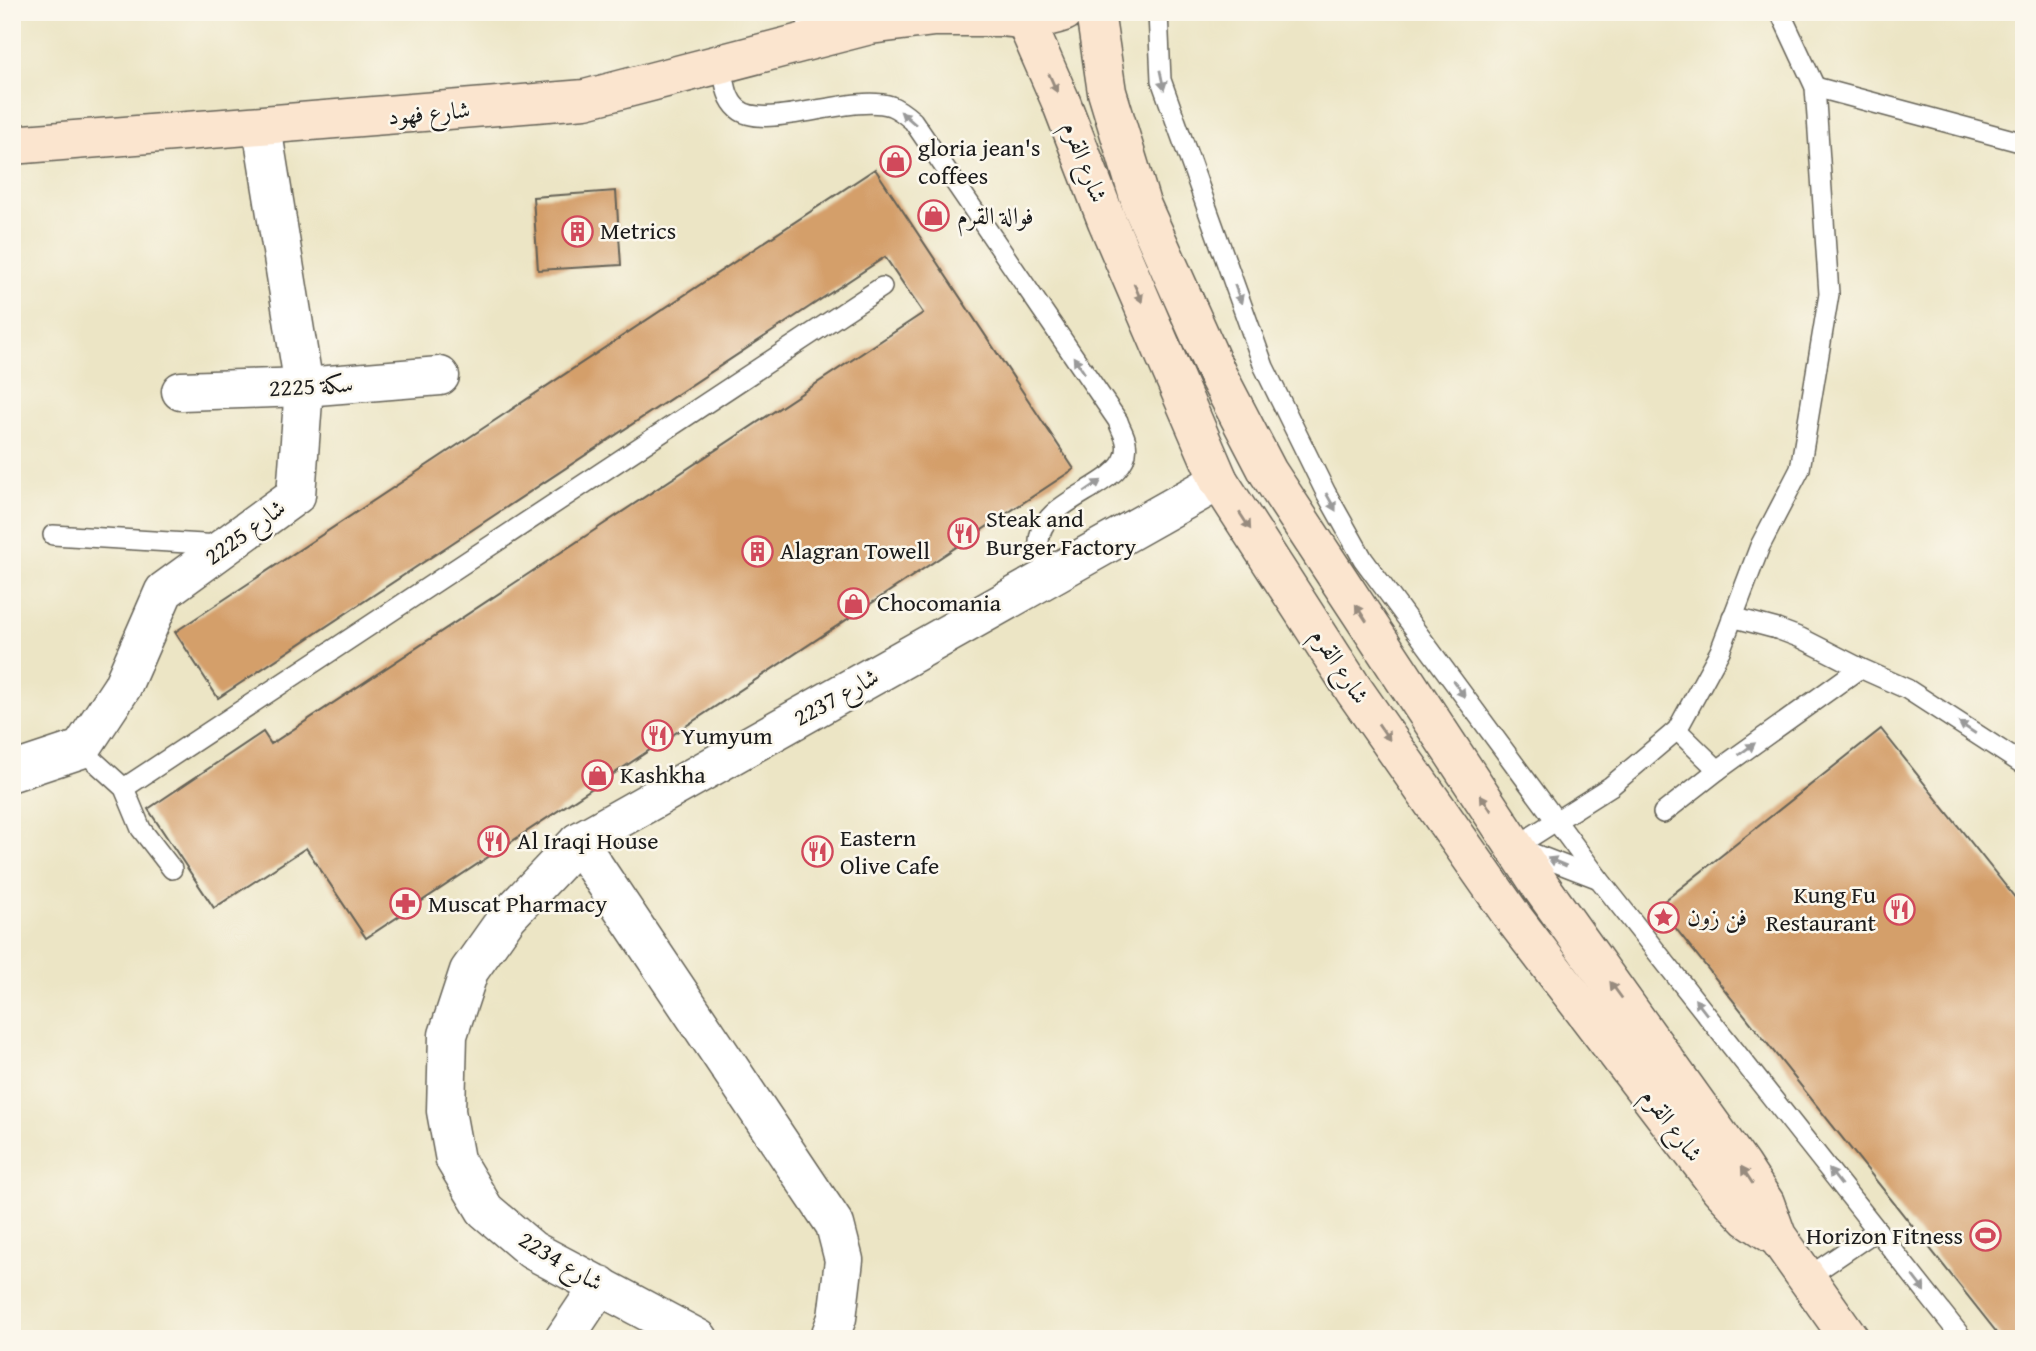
<svg xmlns="http://www.w3.org/2000/svg" width="2036" height="1351" viewBox="0 0 2036 1351" font-family="'Gentium Book Plus',Amiri,serif">
	<style>
		.building { fill: #d49f6a }
		.lines { fill: none; stroke-linecap: round; stroke-linejoin: round }
		.lane-casing { stroke: #656257; stroke-width: 22 }
		.street-casing { stroke: #656257; stroke-width: 41 }
		.secondary-casing { stroke: #656257; stroke-width: 41 }
		.lane { stroke: #fff; stroke-width: 19 }
		.street { stroke: #fff; stroke-width: 38 }
		.secondary { stroke: #fbe5cf; stroke-width: 38 }
		.oneway { fill: #999 }
		.oneway2 { fill: #978b7e }
		.labels { text-anchor: middle; stroke-width: 5; stroke-linejoin: round; paint-order: stroke }
		.street-label { font-size: 24px; fill: #1c1c1c; stroke: #fbf7ec }
		.poi-label { font-size: 24px; fill: #1c1c1c; stroke: #fbf7ec; text-anchor: start }
	</style>
	<rect width="100%" height="100%" fill="#fbf7ec"/>
	<filter id="ink" filterUnits="userSpaceOnUse"><feTurbulence type="fractalNoise" baseFrequency=".0143" numOctaves="2"/><feDisplacementMap in="SourceGraphic" scale="14" xChannelSelector="R" yChannelSelector="G"/><feConvolveMatrix kernelMatrix="1 2 1 2 8 2 1 2 1" color-interpolation-filters="sRGB"/></filter>
	<filter id="wash" filterUnits="userSpaceOnUse"><feTurbulence type="fractalNoise" baseFrequency=".00686" numOctaves="4" result="noise"/><feDisplacementMap in="SourceGraphic" scale="28" xChannelSelector="R" yChannelSelector="G"/><feGaussianBlur stdDeviation="1.57" result="paint"/><feColorMatrix in="noise" values="0 0 0 0 0 0 0 0 0 0 0 0 0 0 0 0 0 1.4 0 .05"/><feComposite in="paint" operator="in"/></filter>
	<g filter="url(#wash)">
		<rect width="100%" height="100%" fill="#ece5c5"/>
		<g id="blocks">
			<g class="building">
				<path d="M875,169L1074,469L366,938L306,848L214,908L148,809L263,732L271,744L923,313L885,257L218,698L175,632Z"/>
				<path d="M616,191L621,265L538,270L533,197Z"/>
				<path d="M1881,729L2024,909V1330L2013,1339H2002L1658,906Z"/>
			</g>
		</g>
	</g>
	<g filter="url(#ink)">
		<use href="#blocks" fill-opacity="0" stroke="#656257" stroke-width="2"/>
		<g class="lines">
			<defs>
				<g id="lane">
					<path d="M1158,12L1161,80L1264,367L1326,493L1363,559L1599,879L1963,1339"/>
					<path d="M722,64C725,79 725,98 738,109C764,132 852,93 891,106C899,109 906,115 913,121L1118,421C1120,428 1125,435 1126,442C1135,488 1036,495 1039,545C1040,556 1047,565 1052,575"/>
					<path d="M1815,87L2024,143"/>
					<path d="M53,535L220,545"/>
					<path d="M1732,617L1777,629L1801,638L1860,668L1907,689L2024,765"/>
					<path d="M1677,730L1718,770L1860,668"/>
					<path d="M81,749L124,788L141,829L172,869"/>
					<path d="M124,788L882,287"/>
					<path d="M1663,813L1718,770"/>
					<path d="M1515,847L1611,786L1677,730L1720,651L1760,546L1800,469L1829,294L1815,87L1780,12"/>
					<path d="M1519,848L1599,879"/>
					<path d="M1808,1277L1877,1230"/>
				</g>
				<g id="street">
					<path d="M814,12L824,36"/>
					<path d="M181,391L304,387L440,376"/>
					<path d="M12,772L81,749L122,687L164,591L296,495L304,387L262,127"/>
					<path d="M578,842L835,1225L844,1260L837,1318L829,1339"/>
					<path d="M564,1339L600,1285"/>
					<path d="M699,1339L532,1250L485,1210L455,1160L446,1111L448,1035L469,971L508,916L578,842L1219,481"/>
				</g>
				<g id="secondary">
					<path d="M1095,12L1107,92L1141,204L1218,376L1268,472L1542,888L1741,1166L1765,1203L1777,1236L1850,1339"/>
					<path d="M1001,17C1024,20 1042,20 1064,12"/>
					<path d="M1025,20L1061,102L1107,221L1219,481L1354,690L1512,916L1720,1188L1748,1218L1772,1234"/>
					<path d="M12,145L585,99L870,25L934,17H1000"/>
				</g>
			</defs>
			<use href="#lane" class="lane-casing"/>
			<use href="#street" class="street-casing"/>
			<use href="#secondary" class="secondary-casing"/>
			<use href="#lane" class="lane"/>
			<use href="#street" class="street"/>
			<use href="#secondary" class="secondary"/>
		</g>
		<defs><path id="oneway-solid" d="M-6-.8H1V-3.2L6.5 0L1 3.2V.8H-6Z" transform="scale(1.75)"/></defs>
		<g class="oneway">
			<use href="#oneway-solid" transform="translate(1162 80) rotate(78)"/>
			<use href="#oneway-solid" transform="translate(908 118) rotate(-139)"/>
			<use href="#oneway-solid" transform="translate(1238 294) rotate(70)"/>
			<use href="#oneway-solid" transform="translate(1079 365) rotate(-124)"/>
			<use href="#oneway-solid" transform="translate(1093 486) rotate(-34)"/>
			<use href="#oneway-solid" transform="translate(1331 502) rotate(61)"/>
			<use href="#oneway-solid" transform="translate(1459 689) rotate(54)"/>
			<use href="#oneway-solid" transform="translate(1967 728) rotate(-147)"/>
			<use href="#oneway-solid" transform="translate(1747 749) rotate(-36)"/>
			<use href="#oneway-solid" transform="translate(1557 862) rotate(-157)"/>
			<use href="#oneway-solid" transform="translate(1701 1007) rotate(-128)"/>
			<use href="#oneway-solid" transform="translate(1835 1177) rotate(-128)"/>
			<use href="#oneway-solid" transform="translate(1919 1284) rotate(52)"/>
		</g>
		<g class="oneway2">
			<use href="#oneway-solid" transform="translate(1053 83) rotate(66)"/>
			<use href="#oneway-solid" transform="translate(1138 293) rotate(67)"/>
			<use href="#oneway-solid" transform="translate(1245 521) rotate(57)"/>
			<use href="#oneway-solid" transform="translate(1361 613) rotate(-123)"/>
			<use href="#oneway-solid" transform="translate(1384 732) rotate(55)"/>
			<use href="#oneway-solid" transform="translate(1486 803) rotate(-123)"/>
			<use href="#oneway-solid" transform="translate(1616 990) rotate(-126)"/>
			<use href="#oneway-solid" transform="translate(1747 1175) rotate(-123)"/>
		</g>
	</g>
	<defs>
		<symbol id="shop-ring" viewBox="-11 -11 22 22"><circle r="9.5" fill="#fbf7ec" stroke="#d1495b" stroke-width="1.5"/><path d="M-5-2.5h2.3a2.7 3.5 0 0 1 5.4 0H5L5.5 6h-11ZM-1.5-2.5h3a1.5 2.3 0 0 0-3 0Z" fill="#d1495b"/></symbol>
		<symbol id="building-ring" viewBox="-11 -11 22 22"><circle r="9.5" fill="#fbf7ec" stroke="#d1495b" stroke-width="1.5"/><path d="M-4-6H4V6H1V3H-1V6H-4ZM-2.5-4.3h1.7v1.8h-1.7ZM.8-4.3h1.7v1.8H.8ZM-2.5-1h1.7V.8h-1.7ZM.8-1h1.7V.8H.8Z" fill="#d1495b"/></symbol>
		<symbol id="restaurant-ring" viewBox="-11 -11 22 22"><circle r="9.5" fill="#fbf7ec" stroke="#d1495b" stroke-width="1.5"/><path d="M-5-6h1v4h1v-4h1v4h1v-4h1v5L-1.5 .5V6h-2V.5L-5-1ZM5-6V6H3V1.5H1.5Q1.5-4 5-6Z" fill="#d1495b"/></symbol>
		<symbol id="pharmacy-ring" viewBox="-11 -11 22 22"><circle r="9.5" fill="#fbf7ec" stroke="#d1495b" stroke-width="1.5"/><path d="M-2-6h4v4h4v4h-4v4h-4v-4h-4v-4h4Z" fill="#d1495b"/></symbol>
		<symbol id="sight-ring" viewBox="-11 -11 22 22"><circle r="9.5" fill="#fbf7ec" stroke="#d1495b" stroke-width="1.5"/><path d="M0-6L1.8-2.2L6-1.7L2.9 1.2L3.7 5.4L0 3.3L-3.7 5.4L-2.9 1.2L-6-1.7L-1.8-2.2Z" fill="#d1495b"/></symbol>
		<symbol id="stadium-ring" viewBox="-11 -11 22 22"><circle r="9.5" fill="#fbf7ec" stroke="#d1495b" stroke-width="1.5"/><path d="M0-5a6.5 5 0 1 0 0 10a6.5 5 0 1 0 0-10ZM-3.5-1.8h7v3.6h-7Z" fill="#d1495b"/></symbol>
	</defs>
	<g fill-rule="evenodd">
		<use href="#shop-ring" x="878" y="144" width="35" height="35"/>
		<use href="#shop-ring" x="916" y="198" width="35" height="35"/>
		<use href="#building-ring" x="560" y="214" width="35" height="35"/>
		<use href="#restaurant-ring" x="946" y="516" width="35" height="35"/>
		<use href="#building-ring" x="740" y="534" width="35" height="35"/>
		<use href="#shop-ring" x="836" y="586" width="35" height="35"/>
		<use href="#restaurant-ring" x="640" y="718" width="35" height="35"/>
		<use href="#shop-ring" x="580" y="758" width="35" height="35"/>
		<use href="#restaurant-ring" x="476" y="824" width="35" height="35"/>
		<use href="#restaurant-ring" x="800" y="834" width="35" height="35"/>
		<use href="#pharmacy-ring" x="388" y="886" width="35" height="35"/>
		<use href="#restaurant-ring" x="1882" y="892" width="35" height="35"/>
		<use href="#sight-ring" x="1646" y="900" width="35" height="35"/>
		<use href="#stadium-ring" x="1968" y="1218" width="35" height="35"/>
	</g>
	<g class="labels">
		<g class="street-label">
			<text transform="translate(429 113) rotate(-5)" y="8">شارع فهود</text>
			<text transform="translate(1085 162) rotate(69)" y="8">شارع القرم</text>
			<text transform="translate(311 386) rotate(-3)" y="8">سكة 2225</text>
			<text transform="translate(245 532) rotate(-36)" y="8">شارع 2225</text>
			<text transform="translate(1340 666) rotate(57)" y="8">شارع القرم</text>
			<text transform="translate(836 697) rotate(-29)" y="8">2237 شارع</text>
			<text transform="translate(1672 1125) rotate(53)" y="8">شارع القرم</text>
			<text transform="translate(561 1261) rotate(31)" y="8">2234 شارع</text>
		</g>
		<g class="poi-label">
			<text x="918" y="156">gloria jean's<tspan x="918" dy="28">coffees</tspan></text>
			<text x="957" y="224">فوالة القرم</text>
			<text x="600" y="239">Metrics</text>
			<text x="986" y="527">Steak and<tspan x="986" dy="28">Burger Factory</tspan></text>
			<text x="780" y="559">Alagran Towell</text>
			<text x="877" y="611">Chocomania</text>
			<text x="681" y="744">Yumyum</text>
			<text x="620" y="783">Kashkha</text>
			<text x="840" y="846">Eastern<tspan x="840" dy="28">Olive Cafe</tspan></text>
			<text x="517" y="849">Al Iraqi House</text>
			<text x="1876" y="903" text-anchor="end">Kung Fu<tspan x="1876" dy="28">Restaurant</tspan></text>
			<text x="428" y="912">Muscat Pharmacy</text>
			<text x="1687" y="925">فن زون</text>
			<text x="1963" y="1244" text-anchor="end">Horizon Fitness</text>
		</g>
	</g>
	<rect width="2036" height="1351" fill="none" stroke="#fbf7ec" stroke-width="42"/>
</svg>
